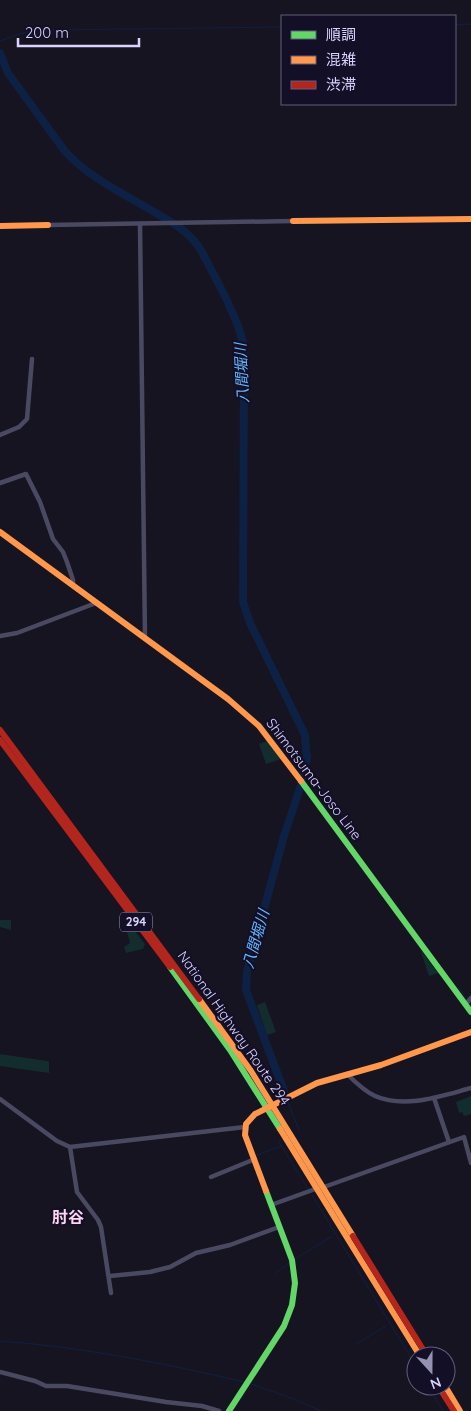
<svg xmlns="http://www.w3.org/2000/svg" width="471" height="1411" viewBox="0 0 471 1411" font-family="Quicksand,'Noto Sans JP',sans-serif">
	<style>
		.green { fill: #132c2d }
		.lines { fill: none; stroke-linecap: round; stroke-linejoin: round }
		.stream { stroke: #0d2144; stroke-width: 1 }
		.river { stroke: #0d2144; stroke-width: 8 }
		.street { stroke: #4a4962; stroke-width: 4.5 }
		.fast { stroke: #63d668; stroke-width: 6 }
		.slow { stroke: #ff974d; stroke-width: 6 }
		.jam { stroke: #b3261e; stroke-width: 6 }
		.labels { text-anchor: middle; stroke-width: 4.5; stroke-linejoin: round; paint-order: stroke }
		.shield { fill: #130f26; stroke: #9e99be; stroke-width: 1 }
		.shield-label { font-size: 12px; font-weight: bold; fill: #d9d4ff }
		.street-label { font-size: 14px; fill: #d9d4ff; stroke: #130f26 }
		.water-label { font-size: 15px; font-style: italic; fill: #62b6ff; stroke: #130f26 }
		.quarter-label { font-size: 16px; font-weight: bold; fill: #ffd6f0; stroke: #130f26 }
	</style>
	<rect width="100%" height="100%" fill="#161421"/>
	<g class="green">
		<path d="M267,741L281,759L266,764L259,744Z"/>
		<path d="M122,915L145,944L143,949L126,953L124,947L130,943Z"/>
		<path d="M0,920H11V930L0,927Z"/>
		<path d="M420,949L438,973L429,976Z"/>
		<path d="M265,1002L276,1032L267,1035L257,1005Z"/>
		<path d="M0,1054L47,1061L49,1062V1073L0,1066Z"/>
		<path d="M471,1096V1114L464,1116L462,1112L459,1113L456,1102Z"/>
	</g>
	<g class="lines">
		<g class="stream">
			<path d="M455,25L471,24"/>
			<path d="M0,41C17,35 32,28 51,30L282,27"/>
			<path d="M459,988L466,998"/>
			<path d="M288,1102L299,1130"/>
			<path d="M281,1141L279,1142L308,1189"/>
			<path d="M257,1155L282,1146"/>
			<path d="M312,1195L416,1366"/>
			<path d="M295,1259L331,1237"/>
			<path d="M276,1273L289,1263"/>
			<path d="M0,1341C82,1347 164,1363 244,1382"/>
			<path d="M356,1344L386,1326"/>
			<path d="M251,1384L294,1399L321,1411"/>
			<path d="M428,1386L443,1411"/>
		</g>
		<g class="river">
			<path d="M0,53L8,73L64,150C87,177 126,195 156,213C175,224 191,233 202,252C215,278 244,327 244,353L243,602L250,623L305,735L307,758L302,779"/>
			<path d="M284,1091L246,990L247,971L284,836L301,785"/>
		</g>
		<g class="street">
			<path d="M140,224L145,639"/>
			<path d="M48,225L293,221"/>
			<path d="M0,435L19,427L27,419L32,359"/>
			<path d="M0,483L26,474L40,502L53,539L63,552L67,562L73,580V586"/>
			<path d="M0,636L17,633L96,603"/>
			<path d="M466,1004L471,998"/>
			<path d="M347,1074C355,1082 364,1091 375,1096C405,1109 441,1096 471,1088"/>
			<path d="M434,1098L449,1142"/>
			<path d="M0,1099L57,1141L70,1147L245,1127"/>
			<path d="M70,1147L77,1192L98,1220L101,1227L111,1293"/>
			<path d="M211,1177L255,1159"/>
			<path d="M324,1187L464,1137L471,1163"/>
			<path d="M271,1205L318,1188"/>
			<path d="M110,1276L150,1272L170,1267L196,1253L230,1245L279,1227"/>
			<path d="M0,1372L35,1381L46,1386H67L166,1402L202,1406L219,1411"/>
		</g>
		<g class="fast">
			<path d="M301,781L471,1012"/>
			<path d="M170,967L230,1050L280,1129"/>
			<path d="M229,1411L284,1326L292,1305L295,1283L292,1260L266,1191"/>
		</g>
		<g class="slow">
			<path d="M293,221L471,219"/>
			<path d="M0,226L48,225"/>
			<path d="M0,532L228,699L259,726L301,781"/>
			<path d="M199,999L251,1071L353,1236"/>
			<path d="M280,1129L420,1356"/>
			<path d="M266,1191L245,1135L246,1124L255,1114L317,1083L381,1065L471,1032"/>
			<path d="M445,1386L460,1411"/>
		</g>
		<g class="jam">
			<path d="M0,730L199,999"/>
			<path d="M0,740L170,967"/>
			<path d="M353,1236L427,1356"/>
			<path d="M438,1386L454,1411"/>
		</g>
	</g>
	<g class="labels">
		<rect class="shield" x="120" y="912.5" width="32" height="19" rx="4"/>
		<g class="shield-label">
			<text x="136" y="926">294</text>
		</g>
		<g class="street-label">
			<text transform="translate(314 779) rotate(53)" y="5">Shimotsuma-Joso Line</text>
			<text transform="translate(234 1028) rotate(55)" y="5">National Highway Route 294</text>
		</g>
		<g class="water-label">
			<text transform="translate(242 373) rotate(-93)" y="5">八間堀川</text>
			<text transform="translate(256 939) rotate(-74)" y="5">八間堀川</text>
		</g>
		<g class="quarter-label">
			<text x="68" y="1223">肘谷</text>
		</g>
	</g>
	<rect x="281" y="15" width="175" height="90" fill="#130f26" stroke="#625e7d"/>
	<rect x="291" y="31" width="25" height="8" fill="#63d668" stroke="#625e7d"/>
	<text x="326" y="40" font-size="15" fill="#d9d4ff">順調</text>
	<rect x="291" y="56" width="25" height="8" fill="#ff974d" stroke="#625e7d"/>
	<text x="326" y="65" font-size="15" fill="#d9d4ff">混雑</text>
	<rect x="291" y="81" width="25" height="8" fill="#b3261e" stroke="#625e7d"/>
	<text x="326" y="90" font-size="15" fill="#d9d4ff">渋滞</text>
	<g transform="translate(431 1371) rotate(159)"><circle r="24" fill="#130f26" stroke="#625e7d"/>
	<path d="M0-4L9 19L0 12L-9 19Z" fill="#9591b1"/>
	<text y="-8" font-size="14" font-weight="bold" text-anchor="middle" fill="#d9d4ff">N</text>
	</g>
	<path d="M18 38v8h121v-8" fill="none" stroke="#d9d4ff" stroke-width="2.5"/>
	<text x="25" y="38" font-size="15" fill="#d9d4ff" stroke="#130f26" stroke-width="4" paint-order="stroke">200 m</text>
</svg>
